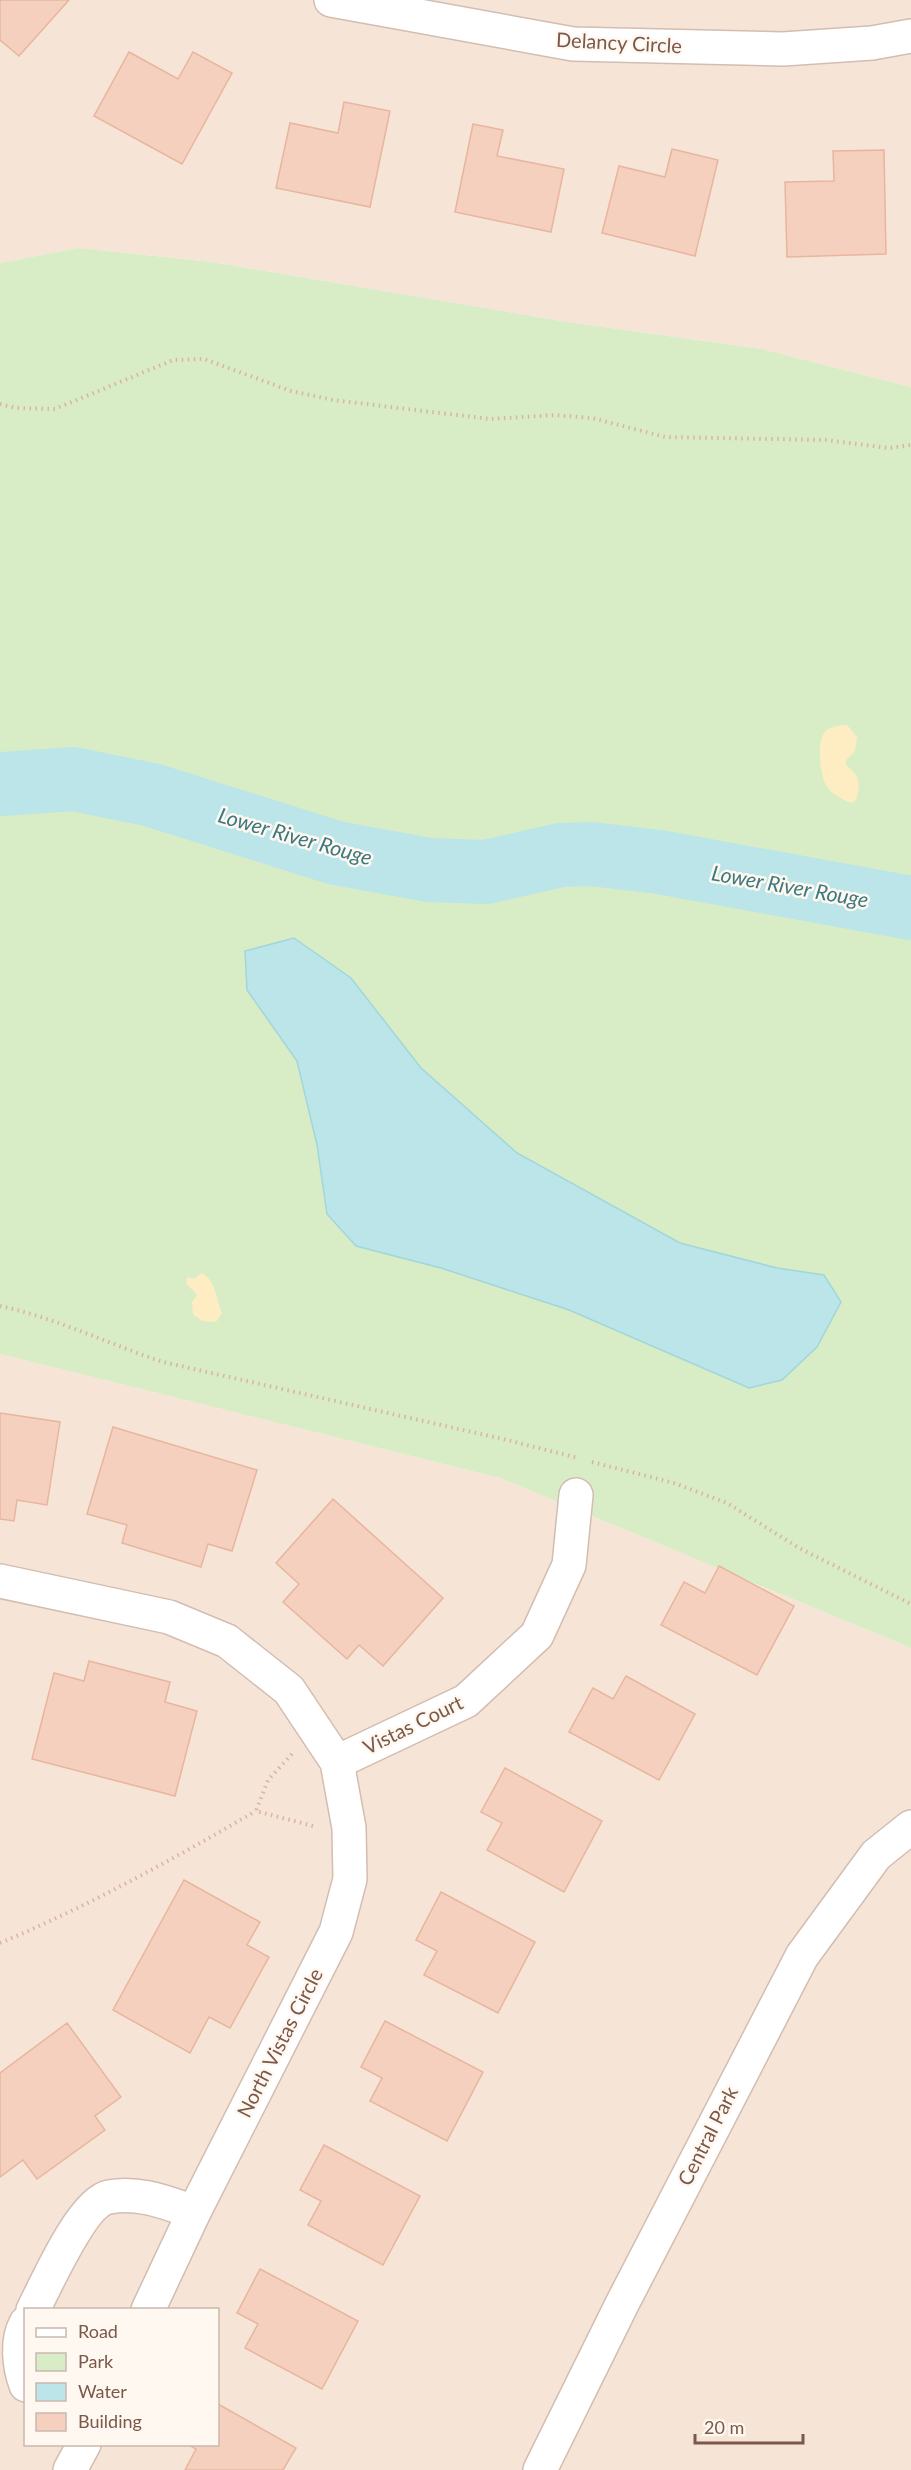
<svg xmlns="http://www.w3.org/2000/svg" width="911" height="2470" viewBox="0 0 911 2470" font-family="Lato,sans-serif">
	<style>
		.residential { fill: #f6e5d6; fill-rule: evenodd }
		.green { fill: #d8edc5 }
		.sand { fill: #feedc2 }
		.water { fill: #bbe5e9; stroke: #a1d6db; stroke-width: 1.5 }
		.lines { fill: none; stroke-linecap: round; stroke-linejoin: round }
		.river { stroke: #bbe5e9; stroke-width: 64 }
		.building { fill: #f5d0be; stroke: #e8b59e; stroke-width: 1.5 }
		.street-casing { stroke: #d3bdb0; stroke-width: 36 }
		.path { stroke: #dab3a1; stroke-width: 4; stroke-dasharray: 1.5 4.5; stroke-linecap: butt }
		.street { stroke: #fff; stroke-width: 33 }
		.labels { text-anchor: middle; stroke-width: 5; stroke-linejoin: round; paint-order: stroke }
		.street-label { font-size: 20px; fill: #7a584a; stroke: #fff8f0 }
		.water-label { font-size: 21px; font-style: italic; fill: #3c7980; stroke: #fff8f0 }
	</style>
	<rect width="100%" height="100%" fill="#fef4e9"/>
	<g class="residential">
		<path d="M0,0H911V387L762,349L567,322L212,262L78,248L0,263Z"/>
		<path d="M0,1354L500,1478L911,1648V2470H0ZM26,2310H218V2444H26Z"/>
	</g>
	<path class="green" d="M78,248L212,262L567,322L762,349L911,387V1648L500,1478L0,1354V263Z"/>
	<g class="sand">
		<path d="M847,725L857,737L855,751L846,760V765C860,777 861,783 856,800L851,803C842,799 833,795 827,787C820,777 816,742 825,732C830,726 839,726 847,725Z"/>
		<path d="M202,1273C216,1280 216,1300 222,1313L216,1322L202,1321L193,1314L192,1302L197,1295L186,1283L187,1277L194,1279Z"/>
	</g>
	<path class="water" d="M294,938L351,978L421,1068L517,1153L680,1243L777,1268L824,1275L841,1302L817,1347L782,1380L749,1388L569,1310L441,1268L356,1246L327,1214L317,1145L297,1061L247,990L245,951Z"/>
	<g class="lines">
		<path class="river" d="M0,784L73,779L152,795L336,853L429,870L486,872L561,855L591,854L659,862L911,908"/>
	</g>
	<g class="building">
		<path d="M0,0H69L19,56L0,40Z"/>
		<path d="M129,52L178,79L193,52L232,73L182,164L94,116Z"/>
		<path d="M344,102L390,111L370,207L276,188L290,123L338,133Z"/>
		<path d="M473,124L503,130L497,156L564,169L551,232L455,212Z"/>
		<path d="M672,149L718,160L695,256L602,233L619,166L665,177Z"/>
		<path d="M884,150L886,254L787,257L785,182L834,181L833,151Z"/>
		<path d="M0,1413L60,1422L47,1505L17,1500L14,1521L0,1519Z"/>
		<path d="M113,1427L257,1470L232,1551L208,1544L201,1567L122,1543L127,1525L87,1514Z"/>
		<path d="M333,1499L443,1598L383,1666L359,1645L347,1659L283,1602L299,1584L276,1563Z"/>
		<path d="M719,1566L794,1606L757,1675L661,1625L684,1582L705,1593Z"/>
		<path d="M89,1661L170,1682L165,1702L197,1711L175,1796L32,1759L54,1673L84,1681Z"/>
		<path d="M626,1676L695,1714L659,1780L569,1732L593,1688L613,1699Z"/>
		<path d="M505,1768L602,1821L564,1892L487,1850L502,1823L481,1812Z"/>
		<path d="M184,1880L260,1922L247,1945L269,1957L230,2028L209,2017L190,2053L113,2010Z"/>
		<path d="M441,1892L535,1942L498,2013L424,1975L437,1951L416,1940Z"/>
		<path d="M385,2021L483,2072L447,2141L370,2101L382,2078L361,2067Z"/>
		<path d="M67,2023L121,2097L95,2116L105,2130L37,2179L23,2160L0,2177V2073Z"/>
		<path d="M324,2145L420,2196L383,2265L308,2225L321,2201L300,2190Z"/>
		<path d="M260,2269L358,2321L322,2389L245,2348L258,2324L237,2313Z"/>
		<path d="M218,2404L296,2448L283,2470H185L196,2449L187,2444H218Z"/>
	</g>
	<g class="lines">
		<defs>
			<g id="street">
				<path d="M331,0L573,44L783,49L872,43L911,36"/>
				<path d="M0,1581L169,1617L227,1641L289,1690L337,1762L349,1828L350,1879L336,1932L194,2212L148,2310"/>
				<path d="M337,1762L466,1701L537,1635L569,1565L576,1495"/>
				<path d="M33,2310C46,2285 82,2202 109,2197C139,2191 167,2203 194,2212"/>
				<path d="M26,2323C16,2341 19,2366 26,2385"/>
				<path d="M70,2470L84,2444"/>
				<path d="M540,2470L622,2304L802,1956L876,1855L911,1827"/>
			</g>
		</defs>
		<use href="#street" class="street-casing"/>
		<g class="path">
			<path d="M0,404L16,408L55,409L173,360L204,359L291,391L333,400L490,419L554,415L592,418L665,437L826,440L889,448L911,445"/>
			<path d="M0,1306C56,1318 109,1344 163,1362L507,1440L578,1458"/>
			<path d="M592,1462L674,1483L727,1503L799,1548L911,1604"/>
			<path d="M292,1754L268,1780L256,1811L313,1826"/>
			<path d="M0,1943C89,1906 173,1859 256,1811"/>
		</g>
		<use href="#street" class="street"/>
	</g>
	<g class="labels">
		<g class="street-label">
			<text transform="translate(619 43) rotate(3)" y="7">Delancy Circle</text>
			<text transform="translate(413 1725) rotate(-26)" y="7">Vistas Court</text>
			<text transform="translate(280 2043) rotate(-63)" y="7">North Vistas Circle</text>
			<text transform="translate(708 2136) rotate(-63)" y="7">Central Park</text>
		</g>
		<g class="water-label">
			<text transform="translate(295 837) rotate(16)" y="7">Lower River Rouge</text>
			<text transform="translate(790 887) rotate(10)" y="7">Lower River Rouge</text>
		</g>
	</g>
	<rect x="24" y="2308" width="195" height="138" fill="#fff8f0" stroke="#cab8ae" stroke-width="1.5"/>
	<rect x="36" y="2328" width="30" height="9" fill="#ffffff" stroke="#cab8ae" stroke-width="1.5"/>
	<text x="78" y="2338" font-size="18" fill="#7a584a">Road</text>
	<rect x="36" y="2353" width="30" height="18" fill="#d8edc5" stroke="#cab8ae" stroke-width="1.5"/>
	<text x="78" y="2368" font-size="18" fill="#7a584a">Park</text>
	<rect x="36" y="2383" width="30" height="18" fill="#bbe5e9" stroke="#cab8ae" stroke-width="1.5"/>
	<text x="78" y="2398" font-size="18" fill="#7a584a">Water</text>
	<rect x="36" y="2413" width="30" height="18" fill="#f5d0be" stroke="#cab8ae" stroke-width="1.5"/>
	<text x="78" y="2428" font-size="18" fill="#7a584a">Building</text>
	<path d="M695 2434v9h108v-9" fill="none" stroke="#7a584a" stroke-width="3"/>
	<text x="704" y="2434" font-size="18" fill="#7a584a" stroke="#fff8f0" stroke-width="4.5" paint-order="stroke">20 m</text>
</svg>
